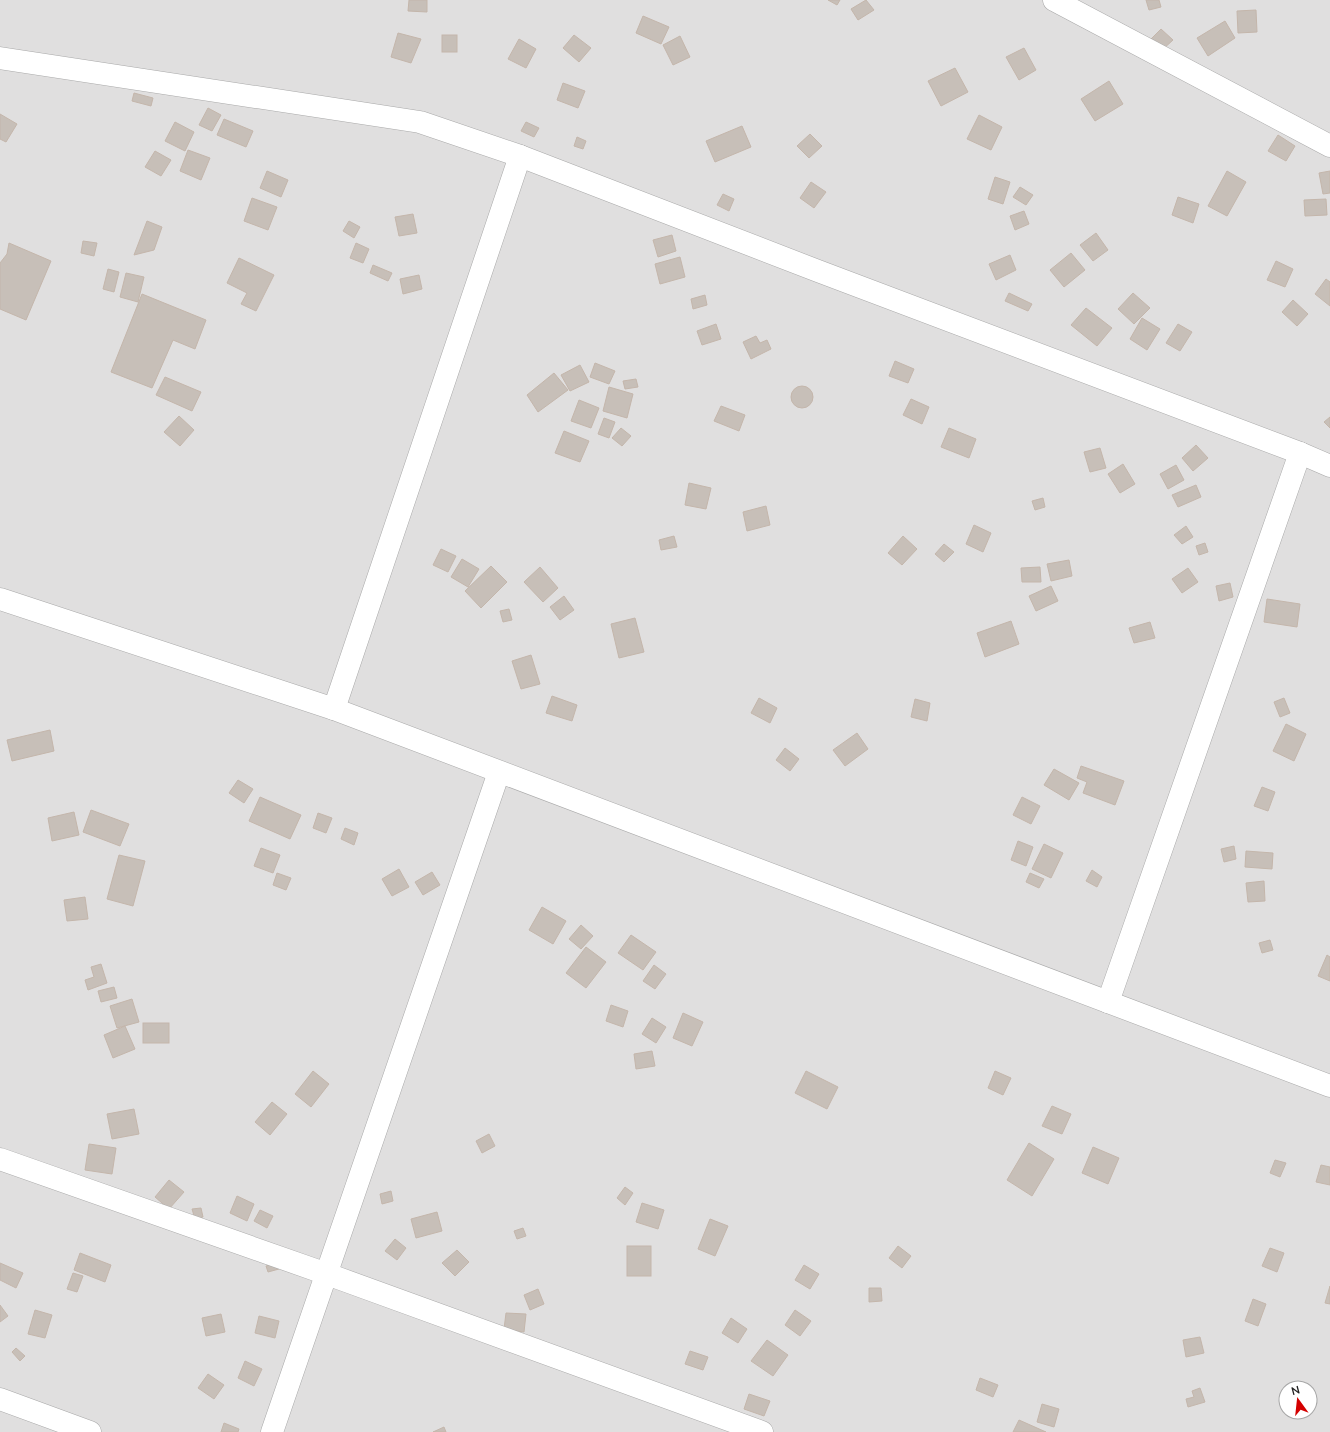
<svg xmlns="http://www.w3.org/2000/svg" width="1330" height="1432" viewBox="0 0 1330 1432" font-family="Mulish,sans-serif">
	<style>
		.residential { fill: #e0dfdf; fill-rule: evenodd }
		.building { fill: #c7bfb8; stroke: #c4b6ab }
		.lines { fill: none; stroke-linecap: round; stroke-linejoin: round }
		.minor-casing { stroke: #a9a9a9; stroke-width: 23 }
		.minor { stroke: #fff; stroke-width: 22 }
	</style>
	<rect width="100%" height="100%" fill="#f2efe9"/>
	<path class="residential" d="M0,0H1330V1432H0ZM1286,1388H1310V1412H1286Z"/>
	<g class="building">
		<path d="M409,0H427V12L408,11Z"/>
		<path d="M828,0H840L837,5Z"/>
		<path d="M866,0L874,10L858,20L851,9Z"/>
		<path d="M1146,0H1159L1161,7L1149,10Z"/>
		<path d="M1256,10L1257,32L1238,33L1237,11Z"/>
		<path d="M643,16L669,27L661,44L636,33Z"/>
		<path d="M1225,21L1235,38L1208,56L1197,38Z"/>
		<path d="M1161,29L1173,40L1162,50L1151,39Z"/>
		<path d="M398,33L421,39L411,63L391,57Z"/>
		<rect x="442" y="35" width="15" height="17"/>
		<path d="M574,35L591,48L579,62L563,48Z"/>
		<path d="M680,36L690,57L673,65L663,45Z"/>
		<path d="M519,39L536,49L526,68L508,59Z"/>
		<path d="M1024,48L1036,70L1019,80L1006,57Z"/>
		<path d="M955,68L968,92L941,106L928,81Z"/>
		<path d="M1109,81L1123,104L1095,121L1081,99Z"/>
		<path d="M563,83L585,91L578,108L557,100Z"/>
		<path d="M134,93L153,98L151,106L132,101Z"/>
		<path d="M208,108L221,115L212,131L199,125Z"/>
		<path d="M0,114L17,124L6,142L0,139Z"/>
		<path d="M979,115L1002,127L991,150L967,139Z"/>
		<path d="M224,119L253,131L246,147L217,135Z"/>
		<path d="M175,122L194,132L185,151L165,141Z"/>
		<path d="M526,122L539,128L534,137L521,131Z"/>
		<path d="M742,126L751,147L715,162L706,141Z"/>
		<path d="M810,134L822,146L809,158L797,146Z"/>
		<path d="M1278,135L1295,146L1286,161L1268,151Z"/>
		<path d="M577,137L586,141L583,149L574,146Z"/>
		<path d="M188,150L210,158L201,180L180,171Z"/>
		<path d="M155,151L171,160L161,176L145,167Z"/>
		<path d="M267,171L288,180L281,197L260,188Z"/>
		<path d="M1227,171L1246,182L1227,216L1208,206Z"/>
		<path d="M1330,171V193L1323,194L1319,173Z"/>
		<path d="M995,177L1010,182L1003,204L988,199Z"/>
		<path d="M811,182L826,192L814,208L800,198Z"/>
		<path d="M1020,187L1033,195L1026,205L1013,197Z"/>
		<path d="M723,194L734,199L729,211L717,205Z"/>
		<path d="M1178,197L1199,204L1193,223L1172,215Z"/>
		<path d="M252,198L277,207L268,230L244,221Z"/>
		<path d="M1326,199L1327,215L1305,216L1304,200Z"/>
		<path d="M1024,211L1029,224L1015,230L1010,216Z"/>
		<path d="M413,214L417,233L399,236L395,217Z"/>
		<path d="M147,221L162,227L154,250L134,255Z"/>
		<path d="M349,221L360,227L354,238L343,231Z"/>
		<path d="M1096,233L1108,250L1093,261L1080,245Z"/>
		<path d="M672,235L676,251L658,257L653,240Z"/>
		<path d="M83,241L97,243L94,256L81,253Z"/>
		<path d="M9,243L51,261L26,320L0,309V263L7,254Z"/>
		<path d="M356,243L369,249L363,263L350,258Z"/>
		<path d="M1071,253L1085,270L1064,287L1050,270Z"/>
		<path d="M1010,255L1016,270L996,280L989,264Z"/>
		<path d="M680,257L685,277L660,284L655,264Z"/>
		<path d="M239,258L274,275L256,311L241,304L247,293L227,283Z"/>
		<path d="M1276,261L1293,269L1285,287L1267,280Z"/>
		<path d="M373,265L392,273L388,281L370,273Z"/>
		<path d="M108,269L119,272L114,292L103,289Z"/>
		<path d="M126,273L144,277L138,302L120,297Z"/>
		<path d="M419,275L422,289L403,294L400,279Z"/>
		<path d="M1326,279L1330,282V306L1315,294Z"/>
		<path d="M1009,293L1032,304L1028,311L1005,301Z"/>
		<path d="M1133,293L1150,308L1134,324L1118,309Z"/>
		<path d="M142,294L206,320L195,349L173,340L152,388L111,372Z"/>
		<path d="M705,295L707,305L693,309L691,299Z"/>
		<path d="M1293,300L1308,314L1297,326L1282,312Z"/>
		<path d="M1086,308L1112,328L1097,346L1071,325Z"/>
		<path d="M1142,318L1160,329L1147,350L1130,339Z"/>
		<path d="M716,324L721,339L702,345L697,331Z"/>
		<path d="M1178,324L1192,332L1180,351L1166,343Z"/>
		<path d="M756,336L760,343L767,340L771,349L751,359L743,342Z"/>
		<path d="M895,361L914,369L908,383L889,376Z"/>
		<path d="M595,363L615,371L609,384L590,377Z"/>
		<path d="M580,365L589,382L570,391L561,375Z"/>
		<path d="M554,373L568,390L538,412L527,395Z"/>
		<path d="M165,377L201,392L192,411L156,395Z"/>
		<path d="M636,379L638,387L625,389L623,381Z"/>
		<circle cx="802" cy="397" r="11"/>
		<path d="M609,387L633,394L627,418L603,411Z"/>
		<path d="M911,399L929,407L922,424L903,415Z"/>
		<path d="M579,400L599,408L591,428L571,421Z"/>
		<path d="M721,406L745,415L739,431L714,421Z"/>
		<path d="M179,416L194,430L180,446L164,432Z"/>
		<path d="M1330,417V428L1324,422Z"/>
		<path d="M604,418L615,422L609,438L598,434Z"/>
		<path d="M621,428L631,436L622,446L612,438Z"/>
		<path d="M949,428L976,439L969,458L941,447Z"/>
		<path d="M564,431L589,441L580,462L555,453Z"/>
		<path d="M1196,445L1208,458L1193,471L1182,458Z"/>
		<path d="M1100,448L1106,468L1090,472L1084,452Z"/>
		<path d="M1123,464L1135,484L1120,493L1108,474Z"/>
		<path d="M1176,465L1184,480L1168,489L1160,474Z"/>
		<path d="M689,483L711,488L706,509L685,505Z"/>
		<path d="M1196,485L1201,497L1178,507L1172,495Z"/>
		<path d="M1043,498L1045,507L1035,510L1032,501Z"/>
		<path d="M766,506L770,525L747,531L743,512Z"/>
		<path d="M974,525L991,533L983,552L966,544Z"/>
		<path d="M1186,526L1193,537L1182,544L1174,535Z"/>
		<path d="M674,536L677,547L661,550L659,540Z"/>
		<path d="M903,536L917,549L902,565L888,553Z"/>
		<path d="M1205,543L1208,552L1199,555L1196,546Z"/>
		<path d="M944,544L954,552L944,562L935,554Z"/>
		<path d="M441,549L456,556L448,572L433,565Z"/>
		<path d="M462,559L479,569L468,587L451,577Z"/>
		<path d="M1069,560L1072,576L1051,581L1047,564Z"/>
		<path d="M491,566L507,582L481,608L465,591Z"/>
		<path d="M540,567L558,588L543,602L524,582Z"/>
		<path d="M1040,567L1041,582H1022L1021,568Z"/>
		<path d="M1188,568L1198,582L1182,593L1172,579Z"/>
		<path d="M1230,583L1233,597L1219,601L1216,586Z"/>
		<path d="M1051,586L1058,601L1036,611L1029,596Z"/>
		<path d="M564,596L574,610L560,620L550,607Z"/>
		<path d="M1267,599L1300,604L1297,627L1264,622Z"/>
		<path d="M509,609L512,620L503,622L500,611Z"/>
		<path d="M635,618L644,652L619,658L611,624Z"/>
		<path d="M1011,621L1019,644L985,657L977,633Z"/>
		<path d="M1150,622L1155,638L1134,643L1129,628Z"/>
		<path d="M531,655L540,684L521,689L512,661Z"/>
		<path d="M552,696L577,705L572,721L546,713Z"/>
		<path d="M759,698L777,708L770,723L751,713Z"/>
		<path d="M1284,698L1290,713L1280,717L1274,702Z"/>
		<path d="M915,699L930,703L927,721L911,717Z"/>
		<path d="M1286,724L1306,734L1294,761L1273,751Z"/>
		<path d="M50,730L54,751L12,761L7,740Z"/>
		<path d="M857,733L868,749L845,766L833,750Z"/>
		<path d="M785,748L799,759L790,771L776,760Z"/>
		<path d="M1081,766L1124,781L1115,805L1083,793L1087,782L1077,778Z"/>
		<path d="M1054,769L1079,783L1069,800L1044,785Z"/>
		<path d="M238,780L253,789L244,803L229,793Z"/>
		<path d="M1262,787L1275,792L1268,811L1254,806Z"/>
		<path d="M260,797L301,815L290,839L249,821Z"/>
		<path d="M1022,797L1040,806L1031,824L1013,815Z"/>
		<path d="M91,810L129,824L120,846L83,832Z"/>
		<path d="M74,812L79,835L52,841L48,818Z"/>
		<path d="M318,813L332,818L326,833L313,828Z"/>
		<path d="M345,828L358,833L354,845L341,839Z"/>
		<path d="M1018,841L1033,847L1026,866L1011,860Z"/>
		<path d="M1044,844L1063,853L1051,878L1032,869Z"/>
		<path d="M1234,846L1236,859L1224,862L1221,849Z"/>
		<path d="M261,848L280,855L273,873L254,866Z"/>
		<path d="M1246,851L1273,853L1272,869L1245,867Z"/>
		<path d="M119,855L145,861L133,906L107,899Z"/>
		<path d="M399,869L409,887L392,896L382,879Z"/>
		<path d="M1092,870L1102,877L1097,887L1086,881Z"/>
		<path d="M432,872L440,885L423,895L415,882Z"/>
		<path d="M277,873L291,878L286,890L273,885Z"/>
		<path d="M1030,873L1044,879L1039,888L1026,882Z"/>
		<path d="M1264,881L1265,901L1248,902L1246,883Z"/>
		<path d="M85,897L88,919L67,921L64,900Z"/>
		<path d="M542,907L566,921L553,944L529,930Z"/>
		<path d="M581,925L593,936L581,949L569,939Z"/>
		<path d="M631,935L656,952L643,970L618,953Z"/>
		<path d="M1270,940L1273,950L1262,953L1259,943Z"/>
		<path d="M586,947L606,962L586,988L566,973Z"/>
		<path d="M1327,955L1330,957V981L1318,976Z"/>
		<path d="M101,964L107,983L88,990L85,980L94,977L91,967Z"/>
		<path d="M654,965L666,974L655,989L643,981Z"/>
		<path d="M114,987L117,998L101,1002L98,991Z"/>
		<path d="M132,999L139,1022L117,1028L110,1006Z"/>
		<path d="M611,1005L628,1011L623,1027L606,1021Z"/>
		<path d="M683,1013L703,1022L692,1046L673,1038Z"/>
		<path d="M652,1018L666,1027L656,1043L642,1034Z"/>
		<rect x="143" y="1023" width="26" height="20"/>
		<path d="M125,1026L135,1049L113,1058L104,1035Z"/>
		<path d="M652,1051L655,1066L636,1069L634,1054Z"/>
		<path d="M313,1071L329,1084L311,1107L295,1094Z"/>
		<path d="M806,1071L838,1087L827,1109L795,1093Z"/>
		<path d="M995,1071L1011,1078L1003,1095L988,1088Z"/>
		<path d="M272,1102L287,1114L270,1135L255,1122Z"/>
		<path d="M1052,1106L1071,1114L1062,1134L1042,1126Z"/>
		<path d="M134,1109L139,1134L112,1139L107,1114Z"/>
		<path d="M489,1134L495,1146L482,1153L476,1141Z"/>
		<path d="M1029,1143L1054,1159L1032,1196L1007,1180Z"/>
		<path d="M89,1144L116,1148L112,1174L85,1170Z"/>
		<path d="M1093,1147L1119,1158L1108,1184L1082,1173Z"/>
		<path d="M1275,1160L1286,1163L1280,1177L1270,1173Z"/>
		<path d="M1321,1165L1330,1167V1185L1316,1182Z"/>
		<path d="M169,1180L184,1192L169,1209L155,1197Z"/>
		<path d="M625,1187L633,1193L625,1205L617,1198Z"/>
		<path d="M391,1191L393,1201L382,1204L380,1194Z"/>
		<path d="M237,1196L254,1204L247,1221L230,1213Z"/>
		<path d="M642,1203L664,1210L658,1229L636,1222Z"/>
		<path d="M201,1208L203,1217L195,1219L192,1209Z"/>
		<path d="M260,1210L273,1216L267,1228L254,1221Z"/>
		<path d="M437,1212L442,1231L416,1238L411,1219Z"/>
		<path d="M710,1219L728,1226L715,1256L698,1249Z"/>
		<path d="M523,1228L526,1236L517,1239L514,1231Z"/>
		<path d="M395,1239L406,1248L397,1260L385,1251Z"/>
		<rect x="627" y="1246" width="24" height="30"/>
		<path d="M898,1246L911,1256L902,1268L889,1258Z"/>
		<path d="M1270,1248L1284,1253L1277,1272L1262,1266Z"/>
		<path d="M457,1250L469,1262L455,1276L442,1263Z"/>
		<path d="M80,1253L111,1265L105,1282L74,1270Z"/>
		<path d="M0,1263L23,1273L16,1288L0,1280Z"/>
		<path d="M277,1263L279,1269L268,1272L266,1266Z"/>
		<path d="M804,1265L819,1274L810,1289L795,1280Z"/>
		<path d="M73,1273L83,1276L77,1292L67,1289Z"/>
		<path d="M1330,1286V1304L1325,1303Z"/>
		<path d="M869,1288H881L882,1301L869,1302Z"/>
		<path d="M538,1289L544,1304L530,1310L524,1295Z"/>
		<path d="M1253,1299L1266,1304L1258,1326L1245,1321Z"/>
		<path d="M0,1305L8,1316L0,1322Z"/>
		<path d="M35,1310L52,1315L45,1338L28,1334Z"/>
		<path d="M795,1310L811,1321L800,1336L785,1325Z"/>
		<path d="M506,1313L526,1314L524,1332L504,1329Z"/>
		<path d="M221,1314L225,1332L206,1336L202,1318Z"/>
		<path d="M259,1316L279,1321L275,1338L255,1333Z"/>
		<path d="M731,1318L747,1329L738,1343L722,1333Z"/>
		<path d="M1200,1337L1204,1353L1186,1357L1183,1340Z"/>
		<path d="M767,1340L788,1355L773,1376L751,1361Z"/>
		<path d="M16,1348L25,1356L20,1361L12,1352Z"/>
		<path d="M690,1351L708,1357L703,1370L685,1364Z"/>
		<path d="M245,1361L262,1369L254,1386L238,1378Z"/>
		<path d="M208,1374L224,1385L214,1399L198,1388Z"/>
		<path d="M980,1378L998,1385L993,1397L976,1390Z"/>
		<path d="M1200,1388L1205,1402L1188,1407L1186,1399L1194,1397L1192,1391Z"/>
		<path d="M749,1394L770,1401L764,1416L744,1409Z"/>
		<path d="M1042,1404L1059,1409L1054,1427L1037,1422Z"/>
		<path d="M1019,1420L1046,1432H1013Z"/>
		<path d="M224,1423L239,1429L238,1432H221Z"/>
		<path d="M444,1427L446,1432H433Z"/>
	</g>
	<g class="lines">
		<defs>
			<g id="minor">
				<path d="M1054,0L1330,146"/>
				<path d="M0,58L420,122L520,156L818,271L1300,453L1330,466"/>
				<path d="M0,599L334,709L1330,1086"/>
				<path d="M334,709L520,156"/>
				<path d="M1108,1002L1300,453"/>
				<path d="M0,1159L327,1274L762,1432"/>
				<path d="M0,1399L90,1432"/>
				<path d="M272,1432L499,772"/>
			</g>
		</defs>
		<use href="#minor" class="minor-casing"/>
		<use href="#minor" class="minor"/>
	</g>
	<g transform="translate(1298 1400) rotate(345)"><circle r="19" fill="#ffffff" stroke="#a7a7a7"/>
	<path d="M0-3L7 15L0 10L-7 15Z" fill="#d40000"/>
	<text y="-6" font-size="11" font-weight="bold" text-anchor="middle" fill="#222222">N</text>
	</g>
</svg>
